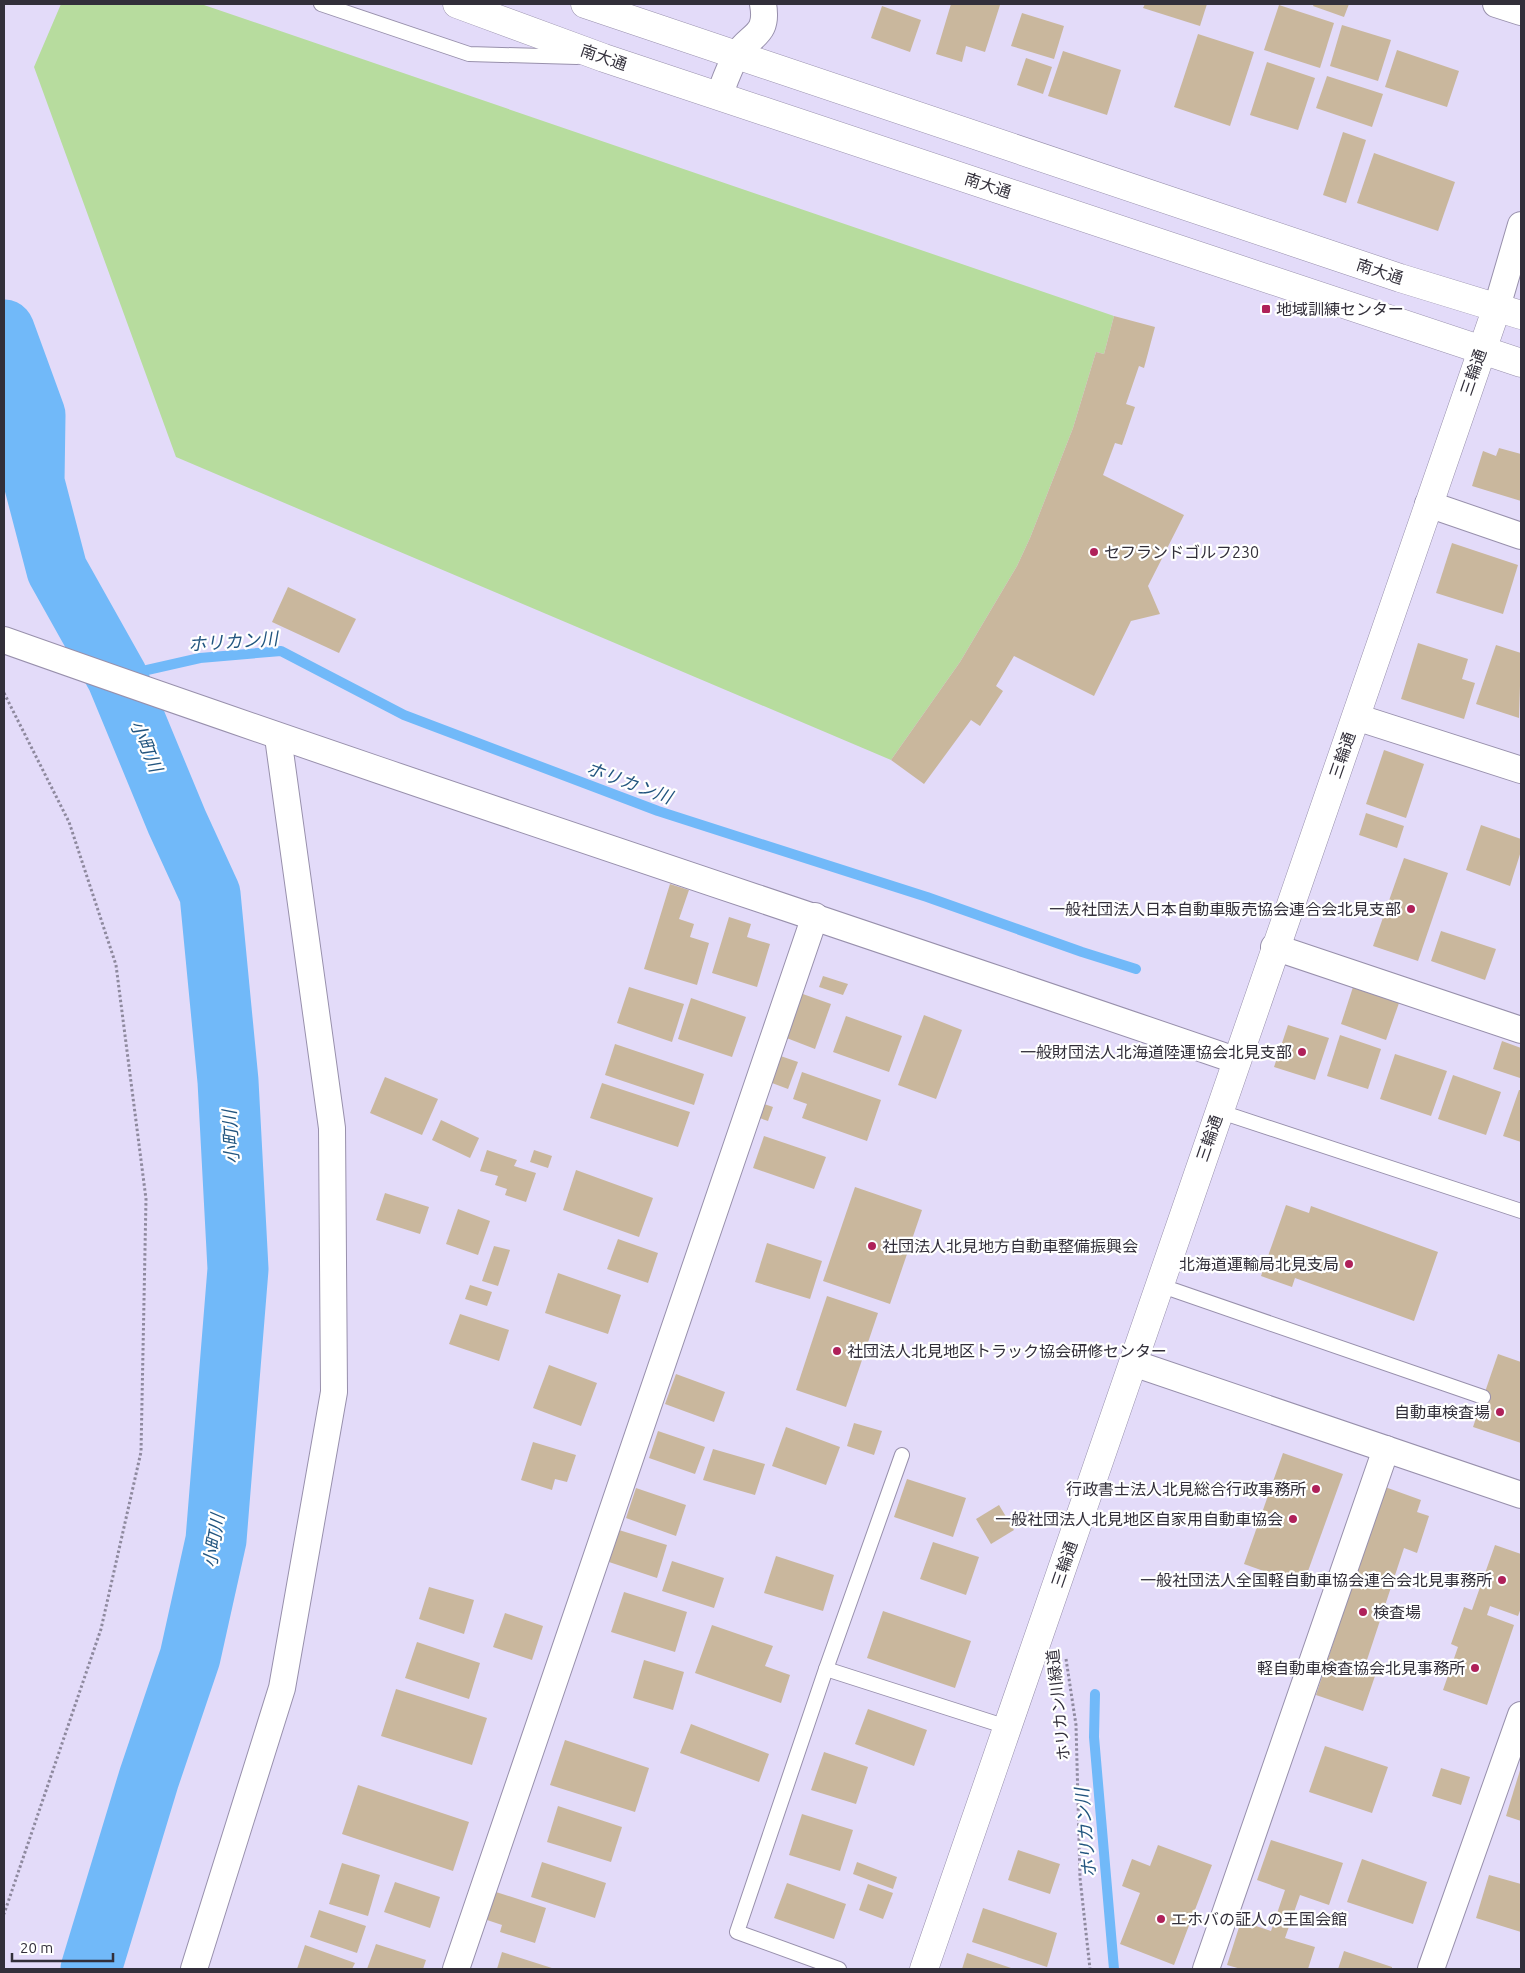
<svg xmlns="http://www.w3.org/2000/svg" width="1525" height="1973" viewBox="0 0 1525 1973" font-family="Ubuntu,'Noto Sans JP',sans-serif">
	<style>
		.green { fill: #b7dc9e }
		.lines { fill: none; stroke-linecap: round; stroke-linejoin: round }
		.stream { stroke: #71b9f9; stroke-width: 10 }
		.river { stroke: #71b9f9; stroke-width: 61 }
		.building { fill: #c9b79d }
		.service-casing { stroke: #9890ac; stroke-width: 16 }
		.minor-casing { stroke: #9890ac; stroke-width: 28 }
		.tertiary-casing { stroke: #9890ac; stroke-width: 29 }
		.path { stroke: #8e899e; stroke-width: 3; stroke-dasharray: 2.5 2.5; stroke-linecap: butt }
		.service { stroke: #fff; stroke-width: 14 }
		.minor { stroke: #fff; stroke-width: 26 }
		.tertiary { stroke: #fff; stroke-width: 28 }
		.poi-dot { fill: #af2159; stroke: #fff; stroke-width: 2 }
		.labels { text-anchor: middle; stroke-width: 4.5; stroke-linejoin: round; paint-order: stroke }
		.street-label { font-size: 16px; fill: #322f3a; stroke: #fff }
		.poi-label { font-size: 16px; fill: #322f3a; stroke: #fff; text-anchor: end }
		.water-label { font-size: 18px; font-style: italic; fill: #22557f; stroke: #fff }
	</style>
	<rect width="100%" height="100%" fill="#e3dbf9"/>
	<path class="green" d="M61,4H201L1114,316L1104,354L1096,352L1073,428L1030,538L1017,566L960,662L891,760L176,457L34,67Z"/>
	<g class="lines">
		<g class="stream">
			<path d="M125,675L200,658L281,651L404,715L658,811L927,897L1082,952L1136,969"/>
			<path d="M1095,1694L1094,1737L1114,1969"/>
		</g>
		<path class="river" d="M4,330L35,415L34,482L57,570L117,677L177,822L210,894L228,1081L238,1269L216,1540L190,1657L149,1778L91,1969"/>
	</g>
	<g class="building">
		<path d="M951,4L1000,5L985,52L966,46L962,62L936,54Z"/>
		<path d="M1145,4H1207L1200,26L1143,8Z"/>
		<path d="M1314,4H1349L1344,17L1313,6Z"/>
		<path d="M1279,5L1334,23L1320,68L1264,50Z"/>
		<path d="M882,6L921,20L910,52L871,38Z"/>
		<path d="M1022,13L1064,26L1054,59L1011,46Z"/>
		<path d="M1342,25L1391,40L1378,81L1330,66Z"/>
		<path d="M1198,34L1254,52L1230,126L1174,107Z"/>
		<path d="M1397,50L1459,71L1447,107L1385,87Z"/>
		<path d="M1063,51L1121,70L1107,115L1048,96Z"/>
		<path d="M1026,58L1052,67L1043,94L1017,85Z"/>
		<path d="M1267,62L1315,78L1298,130L1250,115Z"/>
		<path d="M1327,76L1383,94L1372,127L1316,108Z"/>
		<path d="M1343,132L1366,140L1346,203L1323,195Z"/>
		<path d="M1374,153L1455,182L1438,231L1357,203Z"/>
		<path d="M1114,316L1155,327L1144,368L1139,366L1126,404L1135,407L1122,445L1115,443L1103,475L1184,515L1148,586L1160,614L1131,621L1094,696L1014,656L996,686L1003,691L980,726L971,720L924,784L891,760L960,662L1017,566L1030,538L1073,428L1096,352L1104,354Z"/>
		<path d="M1499,448L1521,454V501L1472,486L1483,451L1496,456Z"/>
		<path d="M1452,543L1518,565L1503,614L1436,593Z"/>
		<path d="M288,587L356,619L339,653L272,622Z"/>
		<path d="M1418,643L1468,659L1462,679L1475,683L1464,719L1401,699Z"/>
		<path d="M1496,645L1521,653L1519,718L1476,704Z"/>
		<path d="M1384,750L1424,764L1406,818L1366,804Z"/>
		<path d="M1366,813L1404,826L1397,848L1359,835Z"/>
		<path d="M1481,825L1521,839V851L1510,886L1466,870Z"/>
		<path d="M1404,858L1448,873L1418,961L1373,946Z"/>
		<path d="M670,884L689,890L679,919L694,924L690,937L709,943L697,985L644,969Z"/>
		<path d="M729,917L751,924L747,937L770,944L757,987L712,973Z"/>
		<path d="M1441,931L1496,949L1485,980L1431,961Z"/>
		<path d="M823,976L848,984L843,995L819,987Z"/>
		<path d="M629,987L684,1004L672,1042L617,1023Z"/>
		<path d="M1353,987L1399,1003L1386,1040L1341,1024Z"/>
		<path d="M800,993L831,1004L815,1049L784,1037Z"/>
		<path d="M691,998L746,1017L732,1057L678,1039Z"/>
		<path d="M924,1015L962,1030L936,1099L898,1085Z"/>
		<path d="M846,1016L902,1036L889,1072L833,1052Z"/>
		<path d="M1288,1025L1329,1038L1315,1080L1274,1067Z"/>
		<path d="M1340,1035L1381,1049L1368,1089L1327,1076Z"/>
		<path d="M1502,1041L1521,1048L1520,1078L1493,1069Z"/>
		<path d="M615,1044L704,1074L694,1105L605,1075Z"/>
		<path d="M769,1052L798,1062L788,1089L759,1078Z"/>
		<path d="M1395,1054L1447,1071L1431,1116L1380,1099Z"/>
		<path d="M802,1072L881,1100L867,1141L802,1118L807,1104L793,1099Z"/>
		<path d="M1453,1075L1501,1092L1486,1135L1438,1119Z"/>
		<path d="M385,1077L438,1099L422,1135L370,1113Z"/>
		<path d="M602,1083L690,1112L678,1147L590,1118Z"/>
		<path d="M1519,1090H1521V1142L1503,1136Z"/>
		<path d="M747,1098L773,1107L768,1121L742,1112Z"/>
		<path d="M441,1120L479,1138L470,1158L432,1140Z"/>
		<path d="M764,1136L826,1157L814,1189L753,1168Z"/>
		<path d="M487,1150L517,1160L514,1166L536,1173L526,1202L505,1195L507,1189L495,1185L498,1176L480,1171Z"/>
		<path d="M534,1150L552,1156L548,1168L530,1162Z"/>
		<path d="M576,1170L653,1198L639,1237L563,1210Z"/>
		<path d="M855,1187L922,1210L890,1304L823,1281Z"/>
		<path d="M385,1193L429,1207L420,1234L376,1220Z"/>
		<path d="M1286,1205L1309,1213L1311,1206L1438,1252L1414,1321L1295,1278L1292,1287L1261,1276Z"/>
		<path d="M458,1209L490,1221L478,1255L446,1244Z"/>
		<path d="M618,1239L658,1253L648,1283L607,1269Z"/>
		<path d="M767,1243L822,1261L810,1299L755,1282Z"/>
		<path d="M494,1246L510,1250L498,1286L482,1281Z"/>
		<path d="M558,1273L621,1295L608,1334L545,1313Z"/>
		<path d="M470,1285L492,1292L487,1306L465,1299Z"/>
		<path d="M827,1296L878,1313L846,1407L796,1390Z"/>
		<path d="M460,1314L509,1330L499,1361L449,1344Z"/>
		<path d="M1498,1354L1521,1362V1443L1473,1427Z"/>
		<path d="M549,1365L597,1383L581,1426L533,1408Z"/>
		<path d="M676,1374L725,1392L714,1422L665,1404Z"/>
		<path d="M854,1423L882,1431L874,1455L847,1446Z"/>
		<path d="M786,1427L840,1447L826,1485L772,1466Z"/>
		<path d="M658,1431L705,1447L695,1474L649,1458Z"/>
		<path d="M533,1442L576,1455L567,1482L555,1479L552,1490L521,1480Z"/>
		<path d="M713,1449L765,1464L755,1495L703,1480Z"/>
		<path d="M1283,1453L1343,1474L1303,1585L1244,1564Z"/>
		<path d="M907,1479L966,1498L953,1537L894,1517Z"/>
		<path d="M1385,1487L1421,1500L1417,1512L1429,1516L1417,1553L1404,1548L1363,1672L1375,1676L1363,1711L1316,1695Z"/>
		<path d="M636,1488L686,1505L676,1536L626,1518Z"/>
		<path d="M999,1505L1014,1530L991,1544L976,1519Z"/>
		<path d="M619,1530L667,1545L657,1578L609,1562Z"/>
		<path d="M933,1542L979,1557L966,1595L920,1579Z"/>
		<path d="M1495,1545L1521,1554V1608L1518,1616L1490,1606L1487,1615L1514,1625L1487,1705L1443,1690L1458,1647L1451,1644L1464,1607L1472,1610Z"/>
		<path d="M776,1556L834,1575L823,1611L764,1593Z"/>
		<path d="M672,1561L724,1578L714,1608L662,1591Z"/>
		<path d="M429,1587L474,1600L464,1634L419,1619Z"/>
		<path d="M624,1592L687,1612L675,1652L611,1632Z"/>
		<path d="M883,1611L971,1641L955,1688L867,1658Z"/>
		<path d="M505,1613L543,1626L532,1660L493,1647Z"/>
		<path d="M712,1625L773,1646L765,1666L790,1675L781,1703L695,1673Z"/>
		<path d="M417,1642L480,1663L469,1699L405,1678Z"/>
		<path d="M644,1660L684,1672L673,1710L633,1698Z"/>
		<path d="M396,1689L487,1718L472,1765L381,1736Z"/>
		<path d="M868,1709L927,1730L914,1766L855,1744Z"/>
		<path d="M691,1724L769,1754L759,1782L680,1753Z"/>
		<path d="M565,1740L649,1768L635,1812L550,1785Z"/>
		<path d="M1325,1746L1388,1767L1372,1813L1309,1792Z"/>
		<path d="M824,1752L868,1767L856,1804L811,1790Z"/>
		<path d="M1521,1767V1821L1506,1816Z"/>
		<path d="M1441,1768L1470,1777L1461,1805L1432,1796Z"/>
		<path d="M358,1785L469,1822L453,1871L342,1834Z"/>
		<path d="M558,1806L622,1827L611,1862L547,1842Z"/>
		<path d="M802,1814L853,1830L840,1871L789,1855Z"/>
		<path d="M1271,1840L1343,1863L1329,1905L1300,1895L1285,1938L1315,1947L1308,1969H1241L1227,1965L1241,1921L1271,1931L1285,1890L1257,1880Z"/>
		<path d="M1158,1845L1212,1865L1174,1965L1120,1944L1140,1893L1122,1886L1132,1859L1150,1866Z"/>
		<path d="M1018,1850L1060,1864L1050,1894L1008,1880Z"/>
		<path d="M1362,1859L1427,1882L1413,1924L1347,1902Z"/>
		<path d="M542,1862L606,1883L595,1918L531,1897Z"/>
		<path d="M857,1862L897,1877L893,1889L853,1874Z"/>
		<path d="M342,1863L380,1875L368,1916L329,1904Z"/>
		<path d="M1489,1875L1521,1884V1932L1476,1918Z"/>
		<path d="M395,1882L440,1897L430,1928L384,1912Z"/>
		<path d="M787,1883L846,1904L834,1939L774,1918Z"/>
		<path d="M868,1884L893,1893L883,1919L859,1910Z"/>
		<path d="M496,1892L546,1908L535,1943L500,1932L502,1925L487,1920Z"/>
		<path d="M983,1908L1057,1933L1047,1967L972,1942Z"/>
		<path d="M319,1910L366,1926L357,1953L310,1937Z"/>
		<path d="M376,1944L426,1960L423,1969H367Z"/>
		<path d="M305,1945L355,1963L352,1969H297Z"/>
		<path d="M1344,1951L1392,1967V1969H1338Z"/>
		<path d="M502,1952L555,1969H497Z"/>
		<path d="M967,1953L1014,1969H962Z"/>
	</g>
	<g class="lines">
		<defs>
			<g id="service">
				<path d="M321,4L469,54L577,57"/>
				<path d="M1218,1111L1521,1211"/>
				<path d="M1159,1285L1483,1397"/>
				<path d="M826,1669L1007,1727"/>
				<path d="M839,1969L737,1932L826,1669L902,1455"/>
			</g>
			<g id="minor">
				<path d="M1496,4L1521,12"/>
				<path d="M719,96C724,83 729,68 736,56C749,34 769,37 763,4"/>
				<path d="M1497,307L1521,225"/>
				<path d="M1428,504L1521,536"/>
				<path d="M4,640C413,785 825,919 1235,1060"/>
				<path d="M1356,717L1521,770"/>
				<path d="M1274,947L1521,1030"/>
				<path d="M1133,1363L1521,1495"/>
				<path d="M194,1969L282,1688L334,1392L332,1128L278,737"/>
				<path d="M456,1969L815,916"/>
				<path d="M1206,1969L1386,1449"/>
				<path d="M1431,1969L1521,1715"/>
			</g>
			<g id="tertiary">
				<path d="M457,4L604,58L1521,363"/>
				<path d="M585,4L1400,278L1521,315"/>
				<path d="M924,1969L1497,307"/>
			</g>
		</defs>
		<use href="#service" class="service-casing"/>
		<use href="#minor" class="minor-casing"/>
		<use href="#tertiary" class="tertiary-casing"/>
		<g class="path">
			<path d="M4,693L69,822L116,965L146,1199L141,1452L101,1629L4,1914"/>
			<path d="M1066,1659L1076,1725L1080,1878L1090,1969"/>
		</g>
		<use href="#service" class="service"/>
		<use href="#minor" class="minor"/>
		<use href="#tertiary" class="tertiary"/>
	</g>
	<g class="poi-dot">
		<rect x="1261" y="304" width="10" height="10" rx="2.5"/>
		<circle cx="1094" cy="552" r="5"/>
		<circle cx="1411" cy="909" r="5"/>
		<circle cx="1302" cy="1052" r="5"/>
		<circle cx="872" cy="1246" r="5"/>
		<circle cx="1349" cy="1264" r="5"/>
		<circle cx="837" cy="1351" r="5"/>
		<circle cx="1500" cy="1412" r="5"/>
		<circle cx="1316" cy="1489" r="5"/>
		<circle cx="1293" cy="1519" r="5"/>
		<circle cx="1502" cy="1580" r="5"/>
		<circle cx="1363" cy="1612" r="5"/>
		<circle cx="1475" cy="1668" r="5"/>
		<circle cx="1161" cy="1919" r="5"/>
	</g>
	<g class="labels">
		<g class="street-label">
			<text transform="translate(604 57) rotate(19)" y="6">南大通</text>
			<text transform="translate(988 185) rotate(18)" y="6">南大通</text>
			<text transform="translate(1380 271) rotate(18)" y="6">南大通</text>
			<text transform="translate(1473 372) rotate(-71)" y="6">三輪通</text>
			<text transform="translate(1342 755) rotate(-71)" y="6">三輪通</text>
			<text transform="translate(1209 1138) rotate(-71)" y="6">三輪通</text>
			<text transform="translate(1064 1564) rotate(-71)" y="6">三輪通</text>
			<text transform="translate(1058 1705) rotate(-96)" y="6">ホリカン川緑道</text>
		</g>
		<g class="poi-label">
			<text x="1276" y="315" text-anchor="start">地域訓練センター</text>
			<text x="1104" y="558" text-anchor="start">セフランドゴルフ230</text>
			<text x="1401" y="915">一般社団法人日本自動車販売協会連合会北見支部</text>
			<text x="1292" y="1058">一般財団法人北海道陸運協会北見支部</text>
			<text x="882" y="1252" text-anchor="start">社団法人北見地方自動車整備振興会</text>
			<text x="1339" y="1270">北海道運輸局北見支局</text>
			<text x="847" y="1357" text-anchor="start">社団法人北見地区トラック協会研修センター</text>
			<text x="1490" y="1418">自動車検査場</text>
			<text x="1306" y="1495">行政書士法人北見総合行政事務所</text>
			<text x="1283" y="1525">一般社団法人北見地区自家用自動車協会</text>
			<text x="1492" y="1586">一般社団法人全国軽自動車協会連合会北見事務所</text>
			<text x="1373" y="1618" text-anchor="start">検査場</text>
			<text x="1465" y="1674">軽自動車検査協会北見事務所</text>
			<text x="1171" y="1925" text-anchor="start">エホバの証人の王国会館</text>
		</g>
		<g class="water-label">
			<text transform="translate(233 642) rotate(-4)" y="6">ホリカン川</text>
			<text transform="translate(146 746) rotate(67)" y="6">小町川</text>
			<text transform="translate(629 783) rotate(20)" y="6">ホリカン川</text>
			<text transform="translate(231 1137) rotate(-93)" y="6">小町川</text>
			<text transform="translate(214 1541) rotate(-81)" y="6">小町川</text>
			<text transform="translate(1086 1833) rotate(-95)" y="6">ホリカン川</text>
		</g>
	</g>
	<rect width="1525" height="1973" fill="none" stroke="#322f3a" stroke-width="10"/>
	<path d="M12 1953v8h101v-8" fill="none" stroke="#322f3a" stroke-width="2.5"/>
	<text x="20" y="1953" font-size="15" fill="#322f3a" stroke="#ffffff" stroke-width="4" paint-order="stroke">20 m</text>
</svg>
